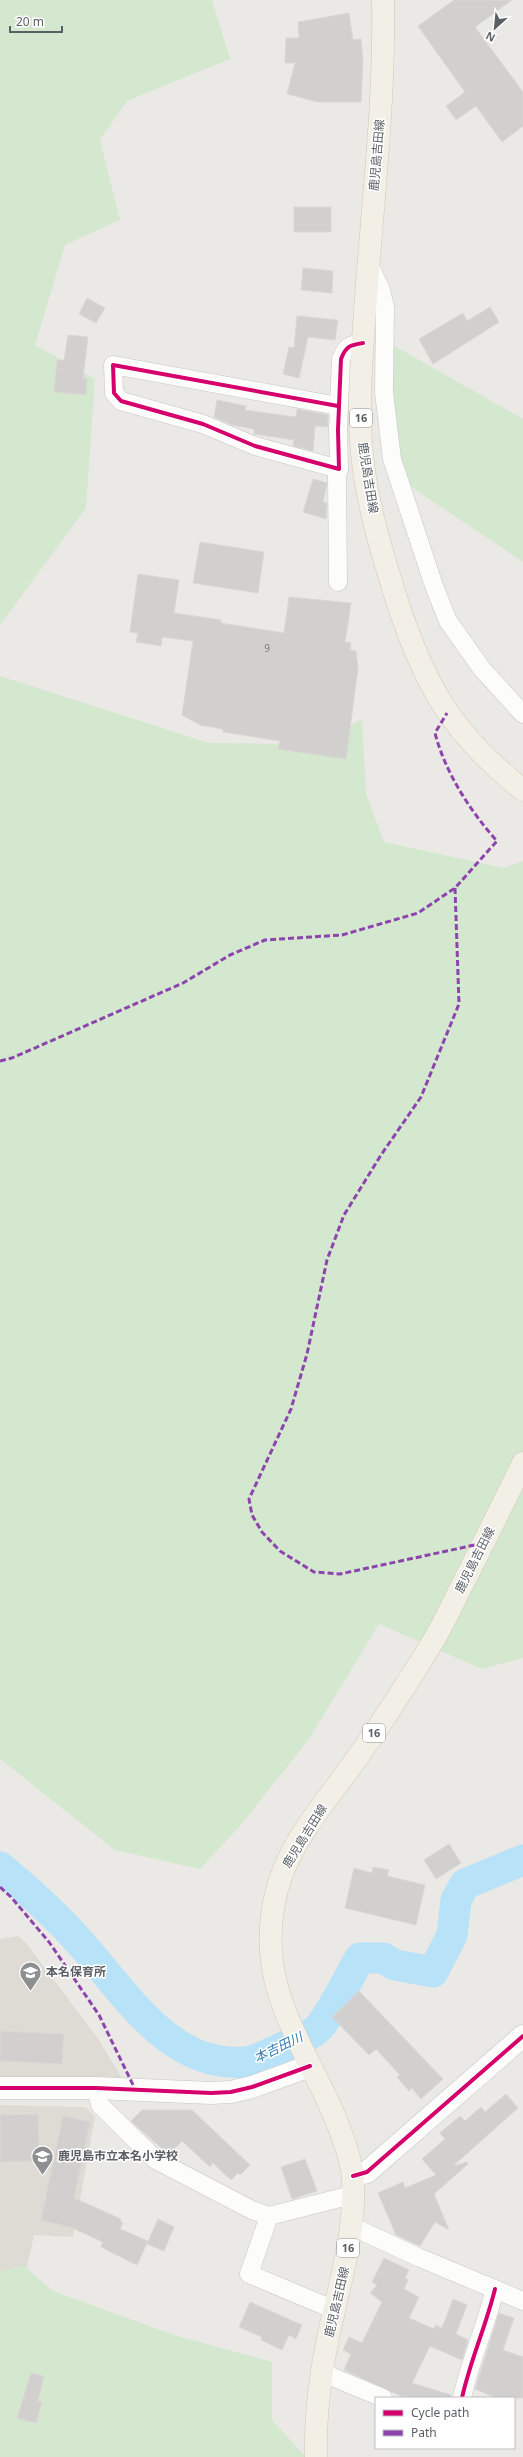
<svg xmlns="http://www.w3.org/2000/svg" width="523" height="2457" viewBox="0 0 523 2457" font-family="'Noto Sans','Noto Sans JP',sans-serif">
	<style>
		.education { fill: #dedbd5 }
		.green { fill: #d3e8cf }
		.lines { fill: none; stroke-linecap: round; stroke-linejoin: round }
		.river { stroke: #b7e2f7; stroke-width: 31 }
		.building { fill: #d2d0ce; stroke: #dad8d4 }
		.minor-casing { stroke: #c6c6c6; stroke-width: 19 }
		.tertiary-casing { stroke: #c6c6c6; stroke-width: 23 }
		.primary-casing { stroke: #d4c7b1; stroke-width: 23 }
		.minor { stroke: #fcfcfb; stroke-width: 18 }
		.tertiary { stroke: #fcfcfb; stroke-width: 22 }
		.primary { stroke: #f2efe7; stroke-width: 22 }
		.quiet { stroke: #8e44ad; stroke-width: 3; stroke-dasharray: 6 3; stroke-linecap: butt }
		.cycleway-casing { stroke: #fff; stroke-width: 6 }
		.cycleway { stroke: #d6006c; stroke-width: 4 }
		.labels { text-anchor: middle; stroke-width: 3; stroke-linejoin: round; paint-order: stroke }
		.number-label { font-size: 10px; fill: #797c80 }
		.shield { fill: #fff; stroke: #8c8f92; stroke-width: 1 }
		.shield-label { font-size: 11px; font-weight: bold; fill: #5a5f64 }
		.street-label { font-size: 12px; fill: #5a5f64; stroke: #fff }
		.poi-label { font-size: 12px; font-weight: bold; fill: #5a5f64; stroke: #fff; text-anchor: start }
		.water-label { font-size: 13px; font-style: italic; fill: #367bad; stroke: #fff }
	</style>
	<rect width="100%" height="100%" fill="#ebe9e5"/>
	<g class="education">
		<path d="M18,1936L26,1943L99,2040L123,2080L0,2078V1939Z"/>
		<path d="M0,2105L86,2107L95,2117L73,2237L34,2235L23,2285L0,2284Z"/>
	</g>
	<g class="green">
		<path d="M0,0H212L230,59L127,101L100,140L120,220L65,245L35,345L95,379L86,508L0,625Z"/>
		<path d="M391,344L523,419V562L395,476Z"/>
		<path d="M0,676L209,743L314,744L362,719L366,794L384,842L504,868L523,861V1658L482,1669L379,1624L309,1739L240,1826L200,1869L115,1850L0,1759Z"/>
		<path d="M23,2265L53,2291L174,2335L272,2362V2420L306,2457H0V2272Z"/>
	</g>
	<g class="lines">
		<path class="river" d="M0,1867C29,1891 58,1917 83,1946C126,1994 171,2069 245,2062C256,2061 269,2054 279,2049C291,2043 312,2037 321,2025C336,2005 347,1980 360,1958H383L395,1965L433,1972L452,1935L456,1900L465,1884L523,1860"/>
	</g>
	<g class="building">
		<path d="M454,0H512L475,27L523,92V126L502,142L476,106L456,120L446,106L465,92L418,26Z"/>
		<path d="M349,13L353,40L361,39L363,62L361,102H318L287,94L295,63H285L286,38H299L298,22Z"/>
		<rect x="294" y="207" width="37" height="25"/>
		<path d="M303,268L333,271L332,293L301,290Z"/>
		<path d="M87,298L105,308L96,323L79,314Z"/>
		<path d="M490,307L499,322L433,364L419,339L463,313L467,321Z"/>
		<path d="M297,316L338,320L335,340L308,337L299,378L283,374L289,347L294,348Z"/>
		<path d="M68,335L88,337L83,378H87L86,395L54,392L57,360H64Z"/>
		<path d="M217,400L246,406L245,410L296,417L297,409L328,415V427L315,426L313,451L293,446L294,440L254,434V429L232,425L214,417Z"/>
		<path d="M313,479L327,483L323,502L327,503L326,519L303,512Z"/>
		<path d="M200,542L264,552L258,593L193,583Z"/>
		<path d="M138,574L179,580L174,613L221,620V623L284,633L289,597L351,603L345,642L351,643L350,650L356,651L358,668L346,759L278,749L280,741L223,732V729L200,725L182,715L193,641L162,637L161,646L136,642L138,633L130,632Z"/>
		<path d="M449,1844L461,1863L436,1879L424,1860Z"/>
		<path d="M373,1867L389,1870L387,1876L425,1885L416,1925L345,1908L354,1868L372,1873Z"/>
		<path d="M359,1991L443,2079L421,2099L412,2088L409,2091L397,2077L400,2075L376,2049L369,2055L332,2017Z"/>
		<path d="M0,2031L64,2034L62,2064L0,2061Z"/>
		<path d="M506,2094L518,2108L453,2166L467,2162L468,2164L434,2194L449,2230L435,2222L420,2246L396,2235L378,2193L403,2182L405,2188L436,2175L422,2159L445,2139L440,2133L460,2116L465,2121L481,2107L485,2112Z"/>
		<path d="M142,2110H192L250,2165L240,2175L238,2173L231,2180L213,2163L210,2167L182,2141L169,2155L131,2121Z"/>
		<path d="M38,2114L39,2161L0,2162V2115Z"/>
		<path d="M63,2116L90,2122L74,2198L121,2219L120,2221L123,2223L120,2229L148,2241L137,2265L101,2247L103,2242L70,2227L41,2220Z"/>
		<path d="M305,2159L317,2191L292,2199L281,2167Z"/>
		<path d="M158,2219L174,2227L164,2251L147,2244Z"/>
		<path d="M384,2258L409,2270L405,2278L408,2280L404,2289L419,2297L409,2318L434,2329L436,2325L442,2328L453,2299L467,2305L456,2334L468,2340L462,2360L430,2346L412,2383L451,2395V2398H405L344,2370L351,2354L343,2350L349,2337L362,2343L382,2302L370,2293L377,2285L372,2282Z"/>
		<path d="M250,2302L302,2325L296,2339L289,2335L282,2350L261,2340L262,2337L239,2327Z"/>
		<path d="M499,2313L514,2318L503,2350L523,2357V2398H497L475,2389Z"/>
		<path d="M31,2373L44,2376L38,2401L42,2402L36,2423L17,2418Z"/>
	</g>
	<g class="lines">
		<defs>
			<g id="minor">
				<path d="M368,263L381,290L385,307L384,392L392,459L434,586L448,621L482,669L523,714"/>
				<path d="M338,406L113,365L114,393L121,401L203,424L255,446L339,469L338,430L341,359C346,346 350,345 363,343"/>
				<path d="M338,582L337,475L339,469"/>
				<path d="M96,2088L100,2105L156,2160L252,2210L269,2216L352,2195"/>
				<path d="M269,2216L249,2274L335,2310"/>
				<path d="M351,2226L418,2257L523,2301"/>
				<path d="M323,2373L383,2398"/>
				<path d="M462,2398C470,2361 486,2326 495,2289"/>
			</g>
			<g id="tertiary">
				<path d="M0,2088H96L211,2093L231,2092L252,2087L310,2066"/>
				<path d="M353,2176L367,2172L523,2036"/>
			</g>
			<g id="primary">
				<path d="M383,0C385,104 372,207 365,311C362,354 358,398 361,441C364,495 381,550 397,601C425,686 452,734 523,790"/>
				<path d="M316,2457C315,2418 320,2377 328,2338C339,2285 356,2233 353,2178C351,2157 342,2134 334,2115C300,2036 253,1982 277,1890C289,1843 324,1804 352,1765C377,1730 401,1693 424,1656C438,1635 449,1612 460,1589C482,1547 502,1505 523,1463"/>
			</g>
		</defs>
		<use href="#minor" class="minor-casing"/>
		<use href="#tertiary" class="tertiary-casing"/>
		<use href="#primary" class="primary-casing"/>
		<use href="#minor" class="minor"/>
		<use href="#tertiary" class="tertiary"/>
		<use href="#primary" class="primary"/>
		<g class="quiet">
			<path d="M455,888L459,1004L421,1097L381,1155L344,1215L327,1260L307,1354L291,1409L249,1499L252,1515L262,1532L280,1551L314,1572L340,1574L484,1543"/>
			<path d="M0,1061L12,1058L183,983L230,955L265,940L342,935L418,913L455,888L497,841C470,811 445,772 435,733L447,713"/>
			<path d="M0,1887L11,1897L49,1942L99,2015L135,2089"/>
		</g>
		<defs>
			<g id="cycleway">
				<path d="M338,406L113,365L114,393L121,401L203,424L255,446L339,469L338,430L341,359C346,346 350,345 363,343"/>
				<path d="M0,2088H96L211,2093L231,2092L252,2087L310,2066"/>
				<path d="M353,2176L367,2172L523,2036"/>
				<path d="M462,2398C470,2361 486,2326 495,2289"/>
			</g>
		</defs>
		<use href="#cycleway" class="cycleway-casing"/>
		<use href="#cycleway" class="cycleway"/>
	</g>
	<defs>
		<symbol id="school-pin" viewBox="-11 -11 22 30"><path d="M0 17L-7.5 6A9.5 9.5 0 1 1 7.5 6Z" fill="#8d8f91" stroke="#fff"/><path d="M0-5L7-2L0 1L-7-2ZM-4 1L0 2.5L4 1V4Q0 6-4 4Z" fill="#fff"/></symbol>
	</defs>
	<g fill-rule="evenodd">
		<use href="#school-pin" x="18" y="1960" width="25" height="34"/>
		<use href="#school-pin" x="30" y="2144" width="25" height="34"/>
	</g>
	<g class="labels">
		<g class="number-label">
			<text x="267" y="652">9</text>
		</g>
		<g class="shield">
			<rect x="350" y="409" width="22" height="18" rx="3"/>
			<rect x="363" y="1724" width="22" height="18" rx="3"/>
			<rect x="337" y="2239" width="22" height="18" rx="3"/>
		</g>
		<g class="shield-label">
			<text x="361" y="422">16</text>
			<text x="374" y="1737">16</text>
			<text x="348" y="2252">16</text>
		</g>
		<g class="street-label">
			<text transform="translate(377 155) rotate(-85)" y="4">鹿児島吉田線</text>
			<text transform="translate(368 478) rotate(81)" y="4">鹿児島吉田線</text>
			<text transform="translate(475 1560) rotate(-63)" y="4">鹿児島吉田線</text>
			<text transform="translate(305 1836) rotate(-58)" y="4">鹿児島吉田線</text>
			<text transform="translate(337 2302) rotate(-77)" y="4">鹿児島吉田線</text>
		</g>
		<g class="poi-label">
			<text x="46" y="1976">本名保育所</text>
			<text x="58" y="2160">鹿児島市立本名小学校</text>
		</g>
		<g class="water-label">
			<text transform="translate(278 2047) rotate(-26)" y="5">本吉田川</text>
		</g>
	</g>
	<rect x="375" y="2397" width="140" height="52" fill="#ffffff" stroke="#bdbfc1"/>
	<rect x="383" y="2410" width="20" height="6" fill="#d6006c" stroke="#bdbfc1"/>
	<text x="411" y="2417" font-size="12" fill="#5a5f64">Cycle path</text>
	<rect x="383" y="2430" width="20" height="6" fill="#8e44ad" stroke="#bdbfc1"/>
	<text x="411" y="2437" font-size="12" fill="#5a5f64">Path</text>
	<g transform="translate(495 28) rotate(207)" stroke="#ffffff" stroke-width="3" paint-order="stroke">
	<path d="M0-3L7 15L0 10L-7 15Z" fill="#5a5f64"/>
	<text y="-6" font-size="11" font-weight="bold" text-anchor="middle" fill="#5a5f64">N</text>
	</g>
	<path d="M10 26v6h52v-6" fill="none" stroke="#5a5f64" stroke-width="2"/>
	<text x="16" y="26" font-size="12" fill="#5a5f64" stroke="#ffffff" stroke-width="3" paint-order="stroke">20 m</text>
</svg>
